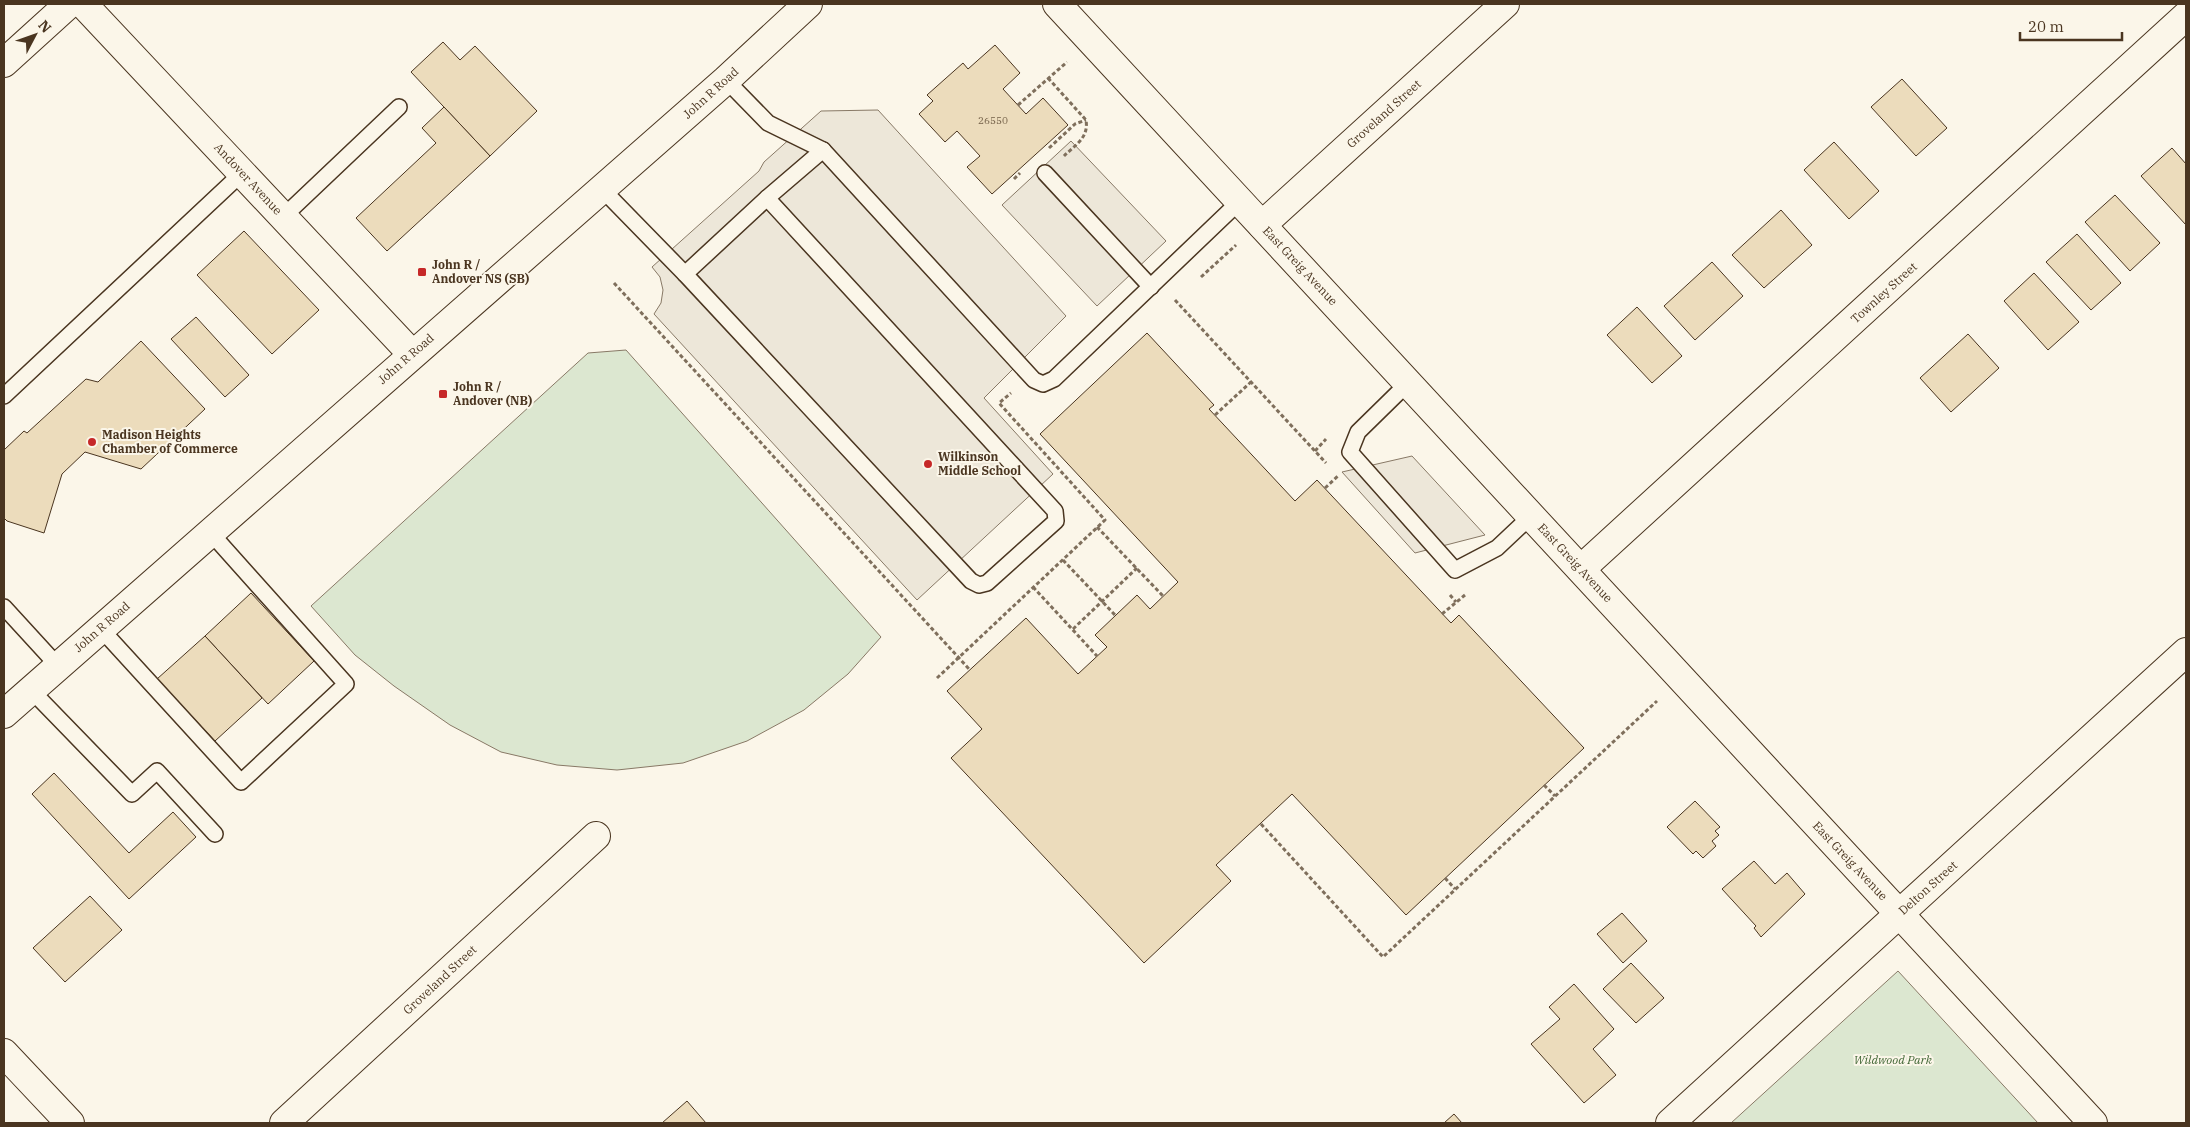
<svg xmlns="http://www.w3.org/2000/svg" width="2190" height="1127" viewBox="0 0 2190 1127" font-family="'IBM Plex Serif',serif">
	<style>
		.green { fill: #dce7d0; stroke: #887966 }
		.parking { fill: #ede7d9; stroke: #887966 }
		.building { fill: #ecdcbc; stroke: #4a3520 }
		.lines { fill: none; stroke-linecap: round; stroke-linejoin: round }
		.service-casing { stroke: #4a3520; stroke-width: 18 }
		.minor-casing { stroke: #4a3520; stroke-width: 30 }
		.secondary-casing { stroke: #4a3520; stroke-width: 30 }
		.path { stroke: #7f6f5c; stroke-width: 3; stroke-dasharray: 4 2.5; stroke-linecap: butt }
		.service { stroke: #fbf6e9; stroke-width: 15 }
		.minor { stroke: #fbf6e9; stroke-width: 28 }
		.secondary { stroke: #fbf6e9; stroke-width: 28 }
		.poi-dot { fill: #c62828; stroke: #fbf6e9; stroke-width: 2 }
		.labels { text-anchor: middle; stroke-width: 4; stroke-linejoin: round; paint-order: stroke }
		.number-label { font-size: 10px; fill: #725f47 }
		.street-label { font-size: 12px; fill: #4a3520; stroke: #fbf6e9 }
		.poi-label { font-size: 12px; font-weight: bold; fill: #4a3520; stroke: #fbf6e9; text-anchor: start }
		.park-label { font-size: 12px; font-style: italic; fill: #436837; stroke: #fbf6e9 }
	</style>
	<rect width="100%" height="100%" fill="#fbf6e9"/>
	<g class="green">
		<path d="M626,350L881,637L848,674L804,710L747,741L683,763L617,770L557,765L501,752L450,725L394,686L355,655L311,606L588,353Z"/>
		<path d="M1898,971L2038,1123H1731Z"/>
	</g>
	<g class="parking">
		<path d="M878,110L1066,316L984,398L1053,474L917,600L654,314L661,303L663,290L660,277L652,267L759,171L764,162L821,111Z"/>
		<path d="M1071,141L1166,241L1097,306L1002,205Z"/>
		<path d="M1412,456L1485,535L1415,553L1342,472Z"/>
	</g>
	<g class="building">
		<path d="M443,42L460,60L475,46L537,111L490,156L411,72Z"/>
		<path d="M995,45L1020,73L1003,89L1026,114L1043,98L1068,125L992,194L967,167L980,156L957,131L945,142L919,114L933,101L927,95L963,63L968,69Z"/>
		<path d="M1902,79L1947,128L1916,156L1871,107Z"/>
		<path d="M444,107L490,156L387,251L356,218L436,143L422,128Z"/>
		<path d="M1834,142L1879,191L1849,219L1804,170Z"/>
		<path d="M2172,148L2186,164V225L2141,176Z"/>
		<path d="M2115,195L2160,243L2130,271L2085,222Z"/>
		<path d="M1781,210L1812,245L1764,288L1732,255Z"/>
		<path d="M244,231L319,310L272,354L197,275Z"/>
		<path d="M2077,234L2121,283L2091,310L2046,262Z"/>
		<path d="M1712,262L1743,296L1695,340L1664,306Z"/>
		<path d="M2034,273L2079,322L2048,350L2004,301Z"/>
		<path d="M1637,307L1682,356L1652,383L1607,335Z"/>
		<path d="M196,317L249,375L225,397L171,339Z"/>
		<path d="M1147,333L1214,405L1209,409L1295,501L1317,480L1451,623L1459,615L1584,748L1406,915L1292,794L1216,865L1231,881L1144,963L951,758L982,729L947,691L1026,618L1078,674L1107,647L1095,635L1137,595L1150,609L1178,582L1040,434Z"/>
		<path d="M1968,334L1999,368L1951,412L1920,378Z"/>
		<path d="M141,341L205,409L141,469L85,452L62,474L44,533L7,521L4,518V450L24,431L27,433L86,379L98,382Z"/>
		<path d="M251,593L314,661L268,704L205,636Z"/>
		<path d="M205,636L262,698L215,741L157,679Z"/>
		<path d="M54,773L129,853L173,812L196,837L129,899L32,794Z"/>
		<path d="M1695,801L1720,827L1715,831L1719,835L1712,841L1716,846L1703,858L1696,851L1693,854L1667,827Z"/>
		<path d="M1754,861L1775,884L1787,873L1805,894L1761,937L1754,928L1756,926L1722,889Z"/>
		<path d="M90,896L122,930L65,982L33,948Z"/>
		<path d="M1622,913L1647,941L1623,963L1597,934Z"/>
		<path d="M1631,963L1664,998L1636,1023L1603,989Z"/>
		<path d="M1574,984L1614,1029L1593,1049L1616,1075L1584,1103L1531,1044L1560,1019L1549,1007Z"/>
		<path d="M687,1101L706,1123H662Z"/>
		<path d="M1454,1114L1462,1123H1444Z"/>
	</g>
	<g class="lines">
		<defs>
			<g id="service">
				<path d="M726,80L768,123L823,150L1034,380L1043,384L1054,379L1240,201"/>
				<path d="M1045,173L1151,287"/>
				<path d="M602,189L685,274L767,198L823,150"/>
				<path d="M283,217L399,107"/>
				<path d="M685,274L971,581L979,585L987,583L1056,521L1055,511L767,198"/>
				<path d="M1408,383L1358,432L1350,452L1455,570L1497,548L1531,516"/>
				<path d="M4,396L242,173"/>
				<path d="M4,607L58,666"/>
				<path d="M101,629L241,782L346,684L210,532"/>
				<path d="M31,690L132,794L157,771L215,834"/>
			</g>
			<g id="minor">
				<path d="M83,4L412,354"/>
				<path d="M1057,4L2093,1123"/>
				<path d="M4,63L69,4"/>
				<path d="M1262,225L1505,4"/>
				<path d="M1581,569L2186,16"/>
				<path d="M4,1053L70,1123"/>
				<path d="M284,1123L596,836"/>
				<path d="M1670,1123L2186,652"/>
			</g>
			<path id="secondary" d="M4,714L726,80L808,4"/>
		</defs>
		<use href="#service" class="service-casing"/>
		<use href="#minor" class="minor-casing"/>
		<use href="#secondary" class="secondary-casing"/>
		<g class="path">
			<path d="M1048,78L1086,120C1089,138 1075,145 1064,156"/>
			<path d="M1018,105L1067,62"/>
			<path d="M1049,148L1075,124L1086,120"/>
			<path d="M1014,179L1020,173"/>
			<path d="M1201,277L1236,245"/>
			<path d="M614,283L970,670"/>
			<path d="M1175,300L1326,463"/>
			<path d="M1215,415L1251,382"/>
			<path d="M1315,451L1326,439"/>
			<path d="M1325,488L1338,476"/>
			<path d="M1097,527L1163,596"/>
			<path d="M1063,560L1115,615"/>
			<path d="M1033,587L1097,656"/>
			<path d="M1450,595L1456,602"/>
			<path d="M1442,614L1465,595"/>
			<path d="M1073,629L1137,568"/>
			<path d="M937,678L1105,520L999,403L1011,393"/>
			<path d="M1544,785L1555,796"/>
			<path d="M1261,824L1383,957L1657,701"/>
			<path d="M1445,878L1455,889"/>
		</g>
		<use href="#service" class="service"/>
		<use href="#minor" class="minor"/>
		<use href="#secondary" class="secondary"/>
	</g>
	<g class="poi-dot">
		<rect x="417" y="267" width="10" height="10" rx="2.5"/>
		<rect x="438" y="389" width="10" height="10" rx="2.5"/>
		<circle cx="92" cy="442" r="5"/>
		<circle cx="928" cy="464" r="5"/>
	</g>
	<g class="labels">
		<g class="number-label">
			<text x="993" y="124">26550</text>
		</g>
		<g class="street-label">
			<text transform="translate(711 93) rotate(-42)" y="4">John R Road</text>
			<text transform="translate(1384 114) rotate(-42)" y="4">Groveland Street</text>
			<text transform="translate(248 179) rotate(47)" y="4">Andover Avenue</text>
			<text transform="translate(1300 266) rotate(47)" y="4">East Greig Avenue</text>
			<text transform="translate(1884 293) rotate(-42)" y="4">Townley Street</text>
			<text transform="translate(406 359) rotate(-41)" y="4">John R Road</text>
			<text transform="translate(1575 563) rotate(47)" y="4">East Greig Avenue</text>
			<text transform="translate(102 627) rotate(-41)" y="4">John R Road</text>
			<text transform="translate(1850 861) rotate(47)" y="4">East Greig Avenue</text>
			<text transform="translate(1928 888) rotate(-42)" y="4">Delton Street</text>
			<text transform="translate(440 980) rotate(-43)" y="4">Groveland Street</text>
		</g>
		<g class="poi-label">
			<text x="432" y="269">John R /<tspan x="432" dy="14">Andover NS (SB)</tspan></text>
			<text x="453" y="391">John R /<tspan x="453" dy="14">Andover (NB)</tspan></text>
			<text x="102" y="439">Madison Heights<tspan x="102" dy="14">Chamber of Commerce</tspan></text>
			<text x="938" y="461">Wilkinson<tspan x="938" dy="14">Middle School</tspan></text>
		</g>
		<g class="park-label">
			<text x="1893" y="1064">Wildwood Park</text>
		</g>
	</g>
	<rect width="2190" height="1127" fill="none" stroke="#4a3520" stroke-width="10"/>
	<g transform="translate(35 35) rotate(49)" stroke="#fbf6e9" stroke-width="4" paint-order="stroke">
	<path d="M0-4L9 19L0 12L-9 19Z" fill="#4a3520"/>
	<text y="-8" font-size="14" font-weight="bold" text-anchor="middle" fill="#4a3520">N</text>
	</g>
	<path d="M2020 32v8h102v-8" fill="none" stroke="#4a3520" stroke-width="2.5"/>
	<text x="2028" y="32" font-size="15" fill="#4a3520" stroke="#fbf6e9" stroke-width="4" paint-order="stroke">20 m</text>
</svg>
